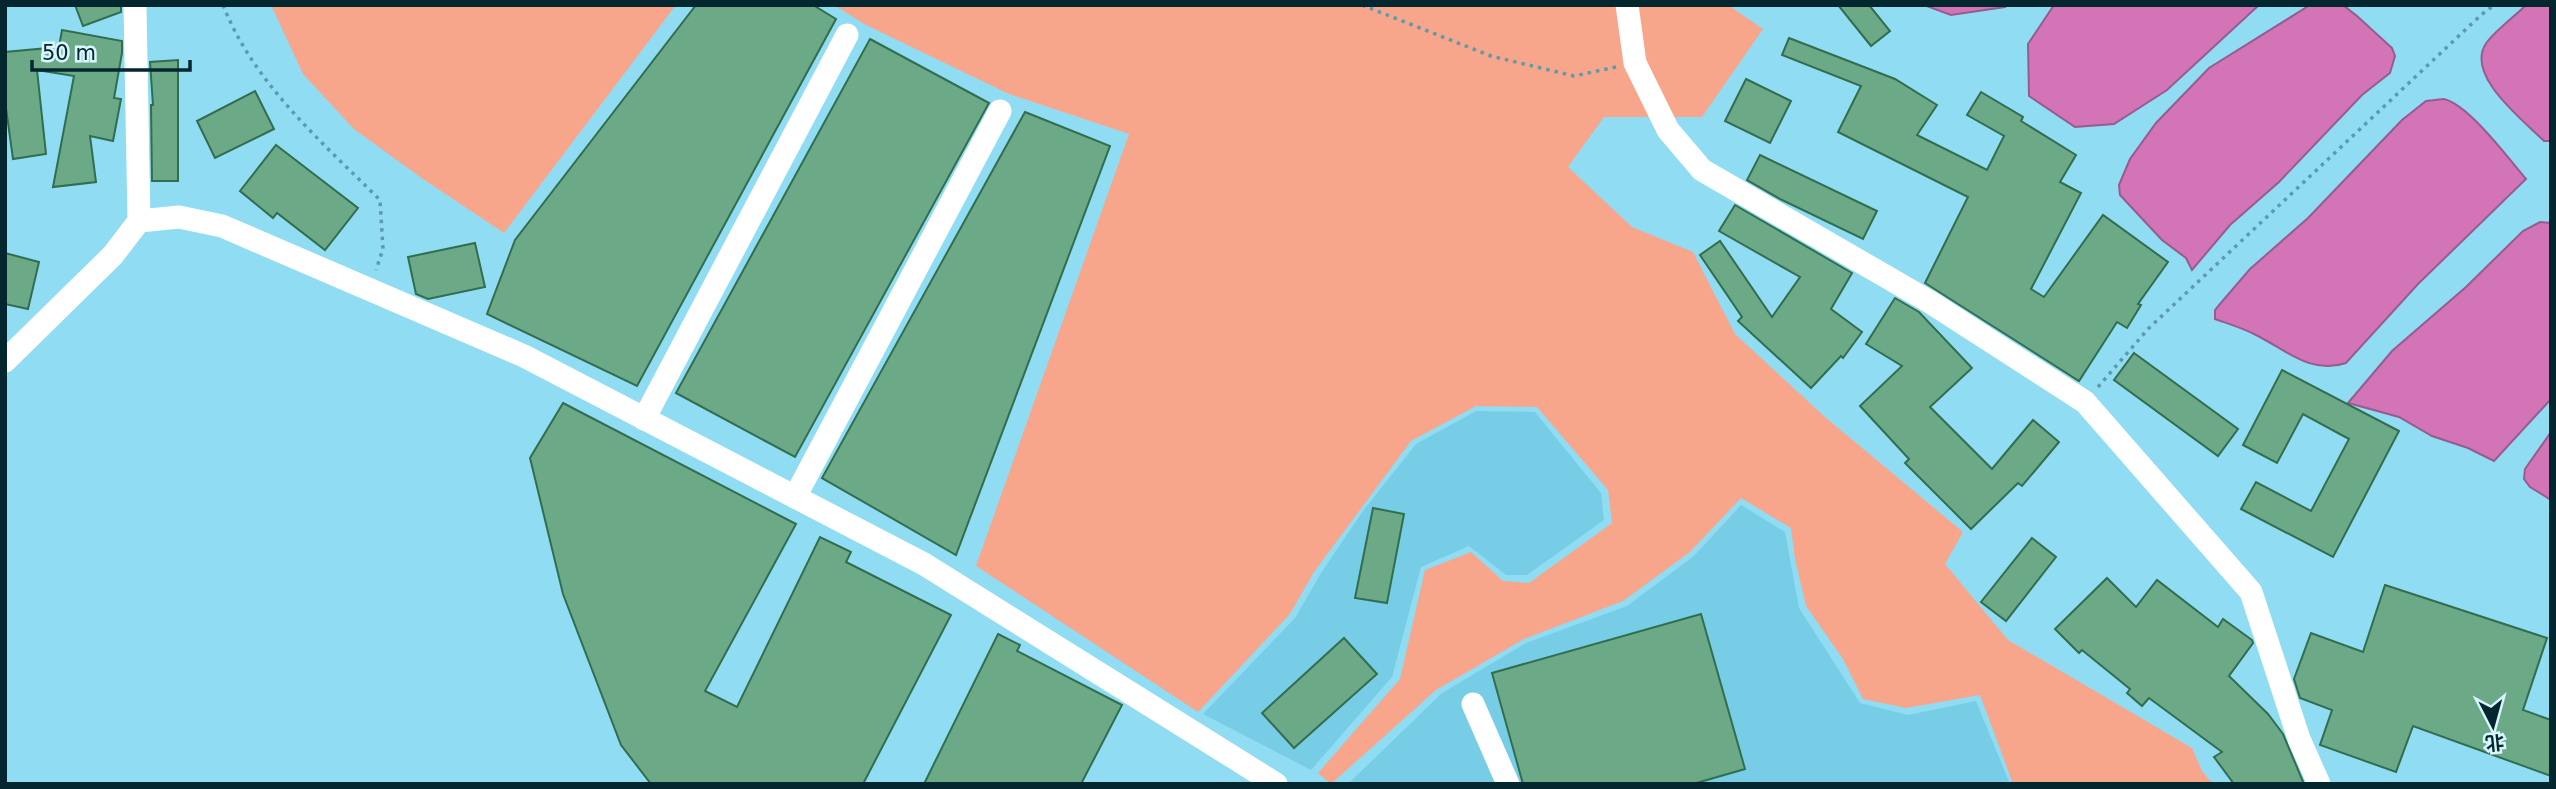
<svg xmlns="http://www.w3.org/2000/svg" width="2556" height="789" viewBox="0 0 2556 789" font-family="'DejaVu Sans','Noto Sans SC',sans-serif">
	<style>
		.built { fill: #78cde6 }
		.green { fill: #f8a68b }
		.water { fill: #d374b7; stroke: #955d8e; stroke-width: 2 }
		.building { fill: #6ca987; stroke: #316e4f; stroke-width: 2 }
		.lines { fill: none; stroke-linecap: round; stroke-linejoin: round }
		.path { stroke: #5d9aac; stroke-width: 3.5; stroke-dasharray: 3.5 5; stroke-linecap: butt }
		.minor { stroke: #fff; stroke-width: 23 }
	</style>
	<rect width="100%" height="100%" fill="#90dcf3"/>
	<g class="built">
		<path d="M1476,411L1535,412L1601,493L1604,520L1527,575H1506L1469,546L1421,567L1392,677L1311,770L1203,714L1295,618L1321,573L1363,511L1416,444Z"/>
		<path d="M1741,505L1785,532L1799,608L1860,703L1908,715L1976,701L2010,784H1348L1442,693L1526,643L1627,606L1694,556Z"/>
	</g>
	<g class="green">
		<path d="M271,5H676L504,233L423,179L354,129L303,74Z"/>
		<path d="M834,5H1728L1763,29L1702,117H1604L1568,167L1632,227L1693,252L1735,334L1825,417L1963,532L1945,564L2008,640L2192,748L2202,771L2213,784H2013L1980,695L1906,708L1863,699L1843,659L1806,606L1795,559L1791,528L1741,498L1690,552L1623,601L1524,639L1436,690L1331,784L1318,773L1400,679L1425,570L1471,552L1503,581L1529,583L1612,523L1608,490L1537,407L1476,406L1411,441L1314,572L1290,614L1198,712L976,566L1129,134L1009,94L866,25Z"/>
	</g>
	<g class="water">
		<path d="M1924,5H2008L2005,7L1951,15Z"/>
		<path d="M2054,5H2259L2167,90L2114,124L2075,127L2029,96L2028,44Z"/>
		<path d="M2310,5H2343L2357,16L2392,48L2395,56L2390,73L2362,95L2279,182L2230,225L2192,270L2186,258L2162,240L2120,195L2119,185L2130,159L2156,123L2209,68Z"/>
		<path d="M2526,5H2551V141H2544C2523,120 2463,74 2487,42C2497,29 2514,17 2526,5Z"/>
		<path d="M2444,99C2469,105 2508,158 2526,179L2418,284L2346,363C2311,375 2286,350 2256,335C2243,328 2229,324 2215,319V310L2220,304L2250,269L2308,218L2402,120L2426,101Z"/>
		<path d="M2540,222L2551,223V399L2494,461L2468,448L2432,436L2399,417L2348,403L2392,351L2466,287L2523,231Z"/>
		<path d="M2551,432V500L2530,487L2524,479L2525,469Z"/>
	</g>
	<g class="building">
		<path d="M75,5H121V12L83,26Z"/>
		<path d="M696,5H813L836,19L637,386L487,314L515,240Z"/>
		<path d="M1838,5H1869L1890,31L1871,46Z"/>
		<path d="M62,30L122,41V53L114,98L121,99L113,141L90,136L96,182L53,187L74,76L37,70L46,154L13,159L5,101V52L59,47Z"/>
		<path d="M1789,38L1895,79L1937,105L1917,135L1987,170L2004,136L1967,115L1981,92L2023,117L2021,121L2076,155L2060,182L2081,193L2031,289L2044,297L2103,215L2168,262L2138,304L2141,305L2127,328L2117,322L2079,381L1925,283L1968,197L1838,132L1861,86L1782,55Z"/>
		<path d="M870,39L989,103L795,457L676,393Z"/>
		<path d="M178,60V181H152L151,105H153L150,62Z"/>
		<path d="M1746,79L1791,101L1770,143L1725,121Z"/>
		<path d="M255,91L274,129L215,158L197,121Z"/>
		<path d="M1025,112L1110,146L956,555L822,478Z"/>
		<path d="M276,145L358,208L325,250L277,213L273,218L240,191Z"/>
		<path d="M1760,155L1877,211L1863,239L1780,199L1747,180Z"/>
		<path d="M1735,205L1852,273L1831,309L1862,332L1843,358L1841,356L1811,388L1738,321L1742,317L1700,255L1720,241L1772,317L1800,277L1719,231Z"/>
		<path d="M475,243L485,287L428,299L416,294L408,257Z"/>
		<path d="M5,253L39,262L28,309L5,304Z"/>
		<path d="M1895,298L1919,312L1972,368L1930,407L1992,469L2033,420L2059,442L2022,486L2018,483L1971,529L1905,463L1909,459L1860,406L1902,366L1866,344Z"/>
		<path d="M2134,353L2238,429L2218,456L2114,380Z"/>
		<path d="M2282,370L2399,431L2333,557L2241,509L2256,482L2311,511L2349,439L2303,414L2277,463L2243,445Z"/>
		<path d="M563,403L796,524L705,691L737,707L820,537L851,552L846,562L951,615L863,784H651L621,745L563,594L530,458Z"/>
		<path d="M1373,508L1404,514L1387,603L1355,598Z"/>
		<path d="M2032,538L2056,557L2006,621L1981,602Z"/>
		<path d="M2107,578L2136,607L2157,580L2218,627L2223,619L2252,640L2253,643L2229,676L2268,714L2283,734L2304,784H2234L2214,757L2222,752L2149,698L2142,706L2127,693L2130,689L2082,650L2079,653L2055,629Z"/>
		<path d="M2385,585L2547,638L2523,710L2551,720V776L2413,726L2396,772L2320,745L2332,710L2300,698L2294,679L2311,633L2363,652Z"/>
		<path d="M1701,614L1745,769L1693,784H1523L1492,673Z"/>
		<path d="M998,634L1020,645L1017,651L1122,705L1081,784H924Z"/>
		<path d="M1344,638L1377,674L1294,748L1262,713Z"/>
	</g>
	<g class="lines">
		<g class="path">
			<path d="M223,5C254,84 321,141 380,200L383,249L376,270"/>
			<path d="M1362,5L1491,56L1574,76L1616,67"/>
			<path d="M2098,387L2148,329L2481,15L2494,5"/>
		</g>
		<g class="minor">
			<path d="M1627,5L1635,63L1668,130L1702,170L1930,302L2085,402L2251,592L2299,739L2319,784"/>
			<path d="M139,221L179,217L222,226L524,356L924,564L1276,784"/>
			<path d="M5,361L113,255L139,221L135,5"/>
			<path d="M644,419L847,35"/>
			<path d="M795,497L1000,111"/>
			<path d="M1473,704L1508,784"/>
		</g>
	</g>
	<rect width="2556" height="789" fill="none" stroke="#04262e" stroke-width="14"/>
	<g transform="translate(2493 726) rotate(174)" stroke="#d9f6ff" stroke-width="5" paint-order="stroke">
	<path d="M0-5L12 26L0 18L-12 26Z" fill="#04262e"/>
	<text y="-10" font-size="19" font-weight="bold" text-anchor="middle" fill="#04262e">北</text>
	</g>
	<path d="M32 60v10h158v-10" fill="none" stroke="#04262e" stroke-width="3.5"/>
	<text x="42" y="60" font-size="21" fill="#04262e" stroke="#d9f6ff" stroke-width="5" paint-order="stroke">50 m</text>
</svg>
